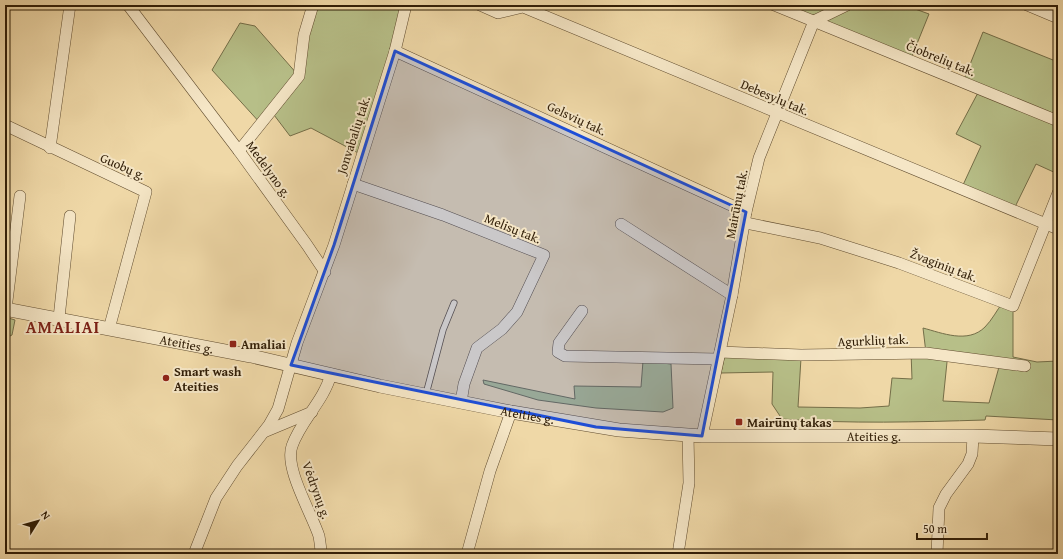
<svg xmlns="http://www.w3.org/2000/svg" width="1063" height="559" viewBox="0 0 1063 559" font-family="'Gentium Book Plus',serif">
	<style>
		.green { fill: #b7bf88; stroke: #746e48; fill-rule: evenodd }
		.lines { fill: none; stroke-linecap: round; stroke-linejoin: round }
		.service-casing { stroke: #604c2f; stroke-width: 7 }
		.minor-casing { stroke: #604c2f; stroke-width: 12 }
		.tertiary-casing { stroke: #604c2f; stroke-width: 14 }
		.service { stroke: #f5e6c6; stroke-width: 5.5 }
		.minor { stroke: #f5e6c6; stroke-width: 11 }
		.tertiary { stroke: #f5e6c6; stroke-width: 13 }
		.marked { fill: #1d4ed8; fill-opacity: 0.2; stroke: #1d4ed8; stroke-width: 3; stroke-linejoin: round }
		.poi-dot { fill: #8f2418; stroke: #f5e6c6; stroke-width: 1.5 }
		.labels { text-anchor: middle; stroke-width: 4; stroke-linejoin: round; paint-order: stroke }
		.street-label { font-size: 13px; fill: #311e07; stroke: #f5e6c6 }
		.poi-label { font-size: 13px; font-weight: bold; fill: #311e07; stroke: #f5e6c6; text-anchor: start }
		.district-label { font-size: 17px; font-weight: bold; letter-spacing: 1px; fill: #7a1f14; stroke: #f5e6c6 }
	</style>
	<rect width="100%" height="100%" fill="#efd8a7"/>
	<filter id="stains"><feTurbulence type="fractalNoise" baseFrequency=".005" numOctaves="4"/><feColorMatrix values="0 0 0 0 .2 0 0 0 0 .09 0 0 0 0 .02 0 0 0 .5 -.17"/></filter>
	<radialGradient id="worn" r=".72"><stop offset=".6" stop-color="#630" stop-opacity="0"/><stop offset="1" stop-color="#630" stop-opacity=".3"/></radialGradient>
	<g class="green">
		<path d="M313,5H406L362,155L311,128L290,136L271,111L261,124L212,70L240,23L255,26L298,75Z"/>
		<path d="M781,5H904L929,14L910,61Z"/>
		<path d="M983,32L1058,62V113L1055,119L1058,121V174L1036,164L1015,207L963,185L981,146L956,134L980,89L963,82Z"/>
		<path d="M1003,302L1013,306V357L1037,362L1058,361V420L986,416L985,420C917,422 850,424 782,419L772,404L773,372L721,373L725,354L801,358L798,407L860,408L889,406L892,378L912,379L911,352L926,353L923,328C942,333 968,344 985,327C992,320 997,310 1003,302ZM953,356L999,367L989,403L943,401L947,362Z"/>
		<path d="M5,317L15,320L12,335L8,337L5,336Z"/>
		<path d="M643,361L671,364L673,408L663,412L596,408L538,400L484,384L483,380L575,399L574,386L641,387Z"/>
	</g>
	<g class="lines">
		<defs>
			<path id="service" d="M426,394L443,330L454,303"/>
			<g id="minor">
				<path d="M128,5L239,151L307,245L325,272"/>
				<path d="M480,5L498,13L523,7L1058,229"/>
				<path d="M774,5L1058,121"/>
				<path d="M1027,5L1058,18"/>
				<path d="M395,51L746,212"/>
				<path d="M5,125L146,192L109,329"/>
				<path d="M50,148L70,5"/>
				<path d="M239,151L299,76L304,35L313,5"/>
				<path d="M353,184L443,215L544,255L517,312L502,329L477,348L464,384L461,402"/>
				<path d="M746,223L820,238L899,263L1013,306L1058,193"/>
				<path d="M621,224L732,295"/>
				<path d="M6,309L20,196"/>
				<path d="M582,311L559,343L558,352L565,356L718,359"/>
				<path d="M59,318L70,216"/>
				<path d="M720,352L801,355L926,353L1025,366"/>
				<path d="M264,432L312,412"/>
				<path d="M702,436L732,295L746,212L759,158L814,21L847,5"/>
				<path d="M194,554L216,498L237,466L269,425L278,409L297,343L334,245L395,51L406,5"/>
				<path d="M321,554C321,548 320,542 319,536C312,514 284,468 292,446C301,420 324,401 331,374"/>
				<path d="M467,554L490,471L511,412"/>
				<path d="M678,554L689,483L688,435"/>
				<path d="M937,554L939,508L946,494L968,464L972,454L973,436"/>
			</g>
			<g id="tertiary">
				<path id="s1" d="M5,309L251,356L380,386L511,412L619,430L702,436H973L1058,439"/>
			</g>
		</defs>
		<use href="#service" class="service-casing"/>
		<use href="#minor" class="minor-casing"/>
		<use href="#tertiary" class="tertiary-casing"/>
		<use href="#service" class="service"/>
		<use href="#minor" class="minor"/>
		<use href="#tertiary" class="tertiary"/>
	</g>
	<path class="marked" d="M395,51L746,212L702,436L596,427L291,365L334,245Z"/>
	<g class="poi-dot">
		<rect x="229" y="340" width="8" height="8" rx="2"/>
		<circle cx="166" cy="378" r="4"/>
		<rect x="735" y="418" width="8" height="8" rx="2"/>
	</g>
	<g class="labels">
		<g class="street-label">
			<text transform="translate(941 58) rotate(22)" y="5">Čiobrelių tak.</text>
			<text transform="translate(775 97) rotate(23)" y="5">Debesylų tak.</text>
			<text transform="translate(577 118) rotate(25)" y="5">Gelsvių tak.</text>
			<text transform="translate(353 135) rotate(-72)" y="5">Jonvabalių tak.</text>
			<text transform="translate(123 166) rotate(24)" y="5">Guobų g.</text>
			<text transform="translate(269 169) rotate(54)" y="5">Medelyno g.</text>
			<text transform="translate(736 204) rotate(-79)" y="5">Mairūnų tak.</text>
			<text transform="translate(513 228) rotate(22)" y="5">Melisų tak.</text>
			<text transform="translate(944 265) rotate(21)" y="5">Žvaginių tak.</text>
			<text transform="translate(873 340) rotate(-2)" y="5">Agurklių tak.</text>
			<text dy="5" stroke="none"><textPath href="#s1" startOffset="185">Ateities g.</textPath></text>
			<text dy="5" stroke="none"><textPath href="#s1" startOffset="533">Ateities g.</textPath></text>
			<text dy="5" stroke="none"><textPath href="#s1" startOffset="881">Ateities g.</textPath></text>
			<text transform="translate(317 490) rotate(70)" y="5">Vėdrynų g.</text>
		</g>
		<g class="poi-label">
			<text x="241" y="349">Amaliai</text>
			<text x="174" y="376">Smart wash<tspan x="174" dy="15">Ateities</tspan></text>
			<text x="747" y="427">Mairūnų takas</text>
		</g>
		<g class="district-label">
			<text x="63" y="333">AMALIAI</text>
		</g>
	</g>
	<rect width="1063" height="559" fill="none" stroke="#efd8a7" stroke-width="20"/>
	<rect x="6" y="6" width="1051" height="547" fill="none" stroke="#311e07" stroke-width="2"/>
	<rect x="10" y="10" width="1043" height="539" fill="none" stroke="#311e07"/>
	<g transform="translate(38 521) rotate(53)" stroke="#f5e6c6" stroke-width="3" paint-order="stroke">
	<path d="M0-3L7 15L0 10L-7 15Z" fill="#311e07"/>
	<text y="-6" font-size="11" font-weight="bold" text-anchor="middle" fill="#311e07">N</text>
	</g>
	<path d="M917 533v6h70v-6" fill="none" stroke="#311e07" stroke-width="2"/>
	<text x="923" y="533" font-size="12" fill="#311e07" stroke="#f5e6c6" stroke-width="3" paint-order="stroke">50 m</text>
	<rect width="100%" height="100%" filter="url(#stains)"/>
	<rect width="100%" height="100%" fill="url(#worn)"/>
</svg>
